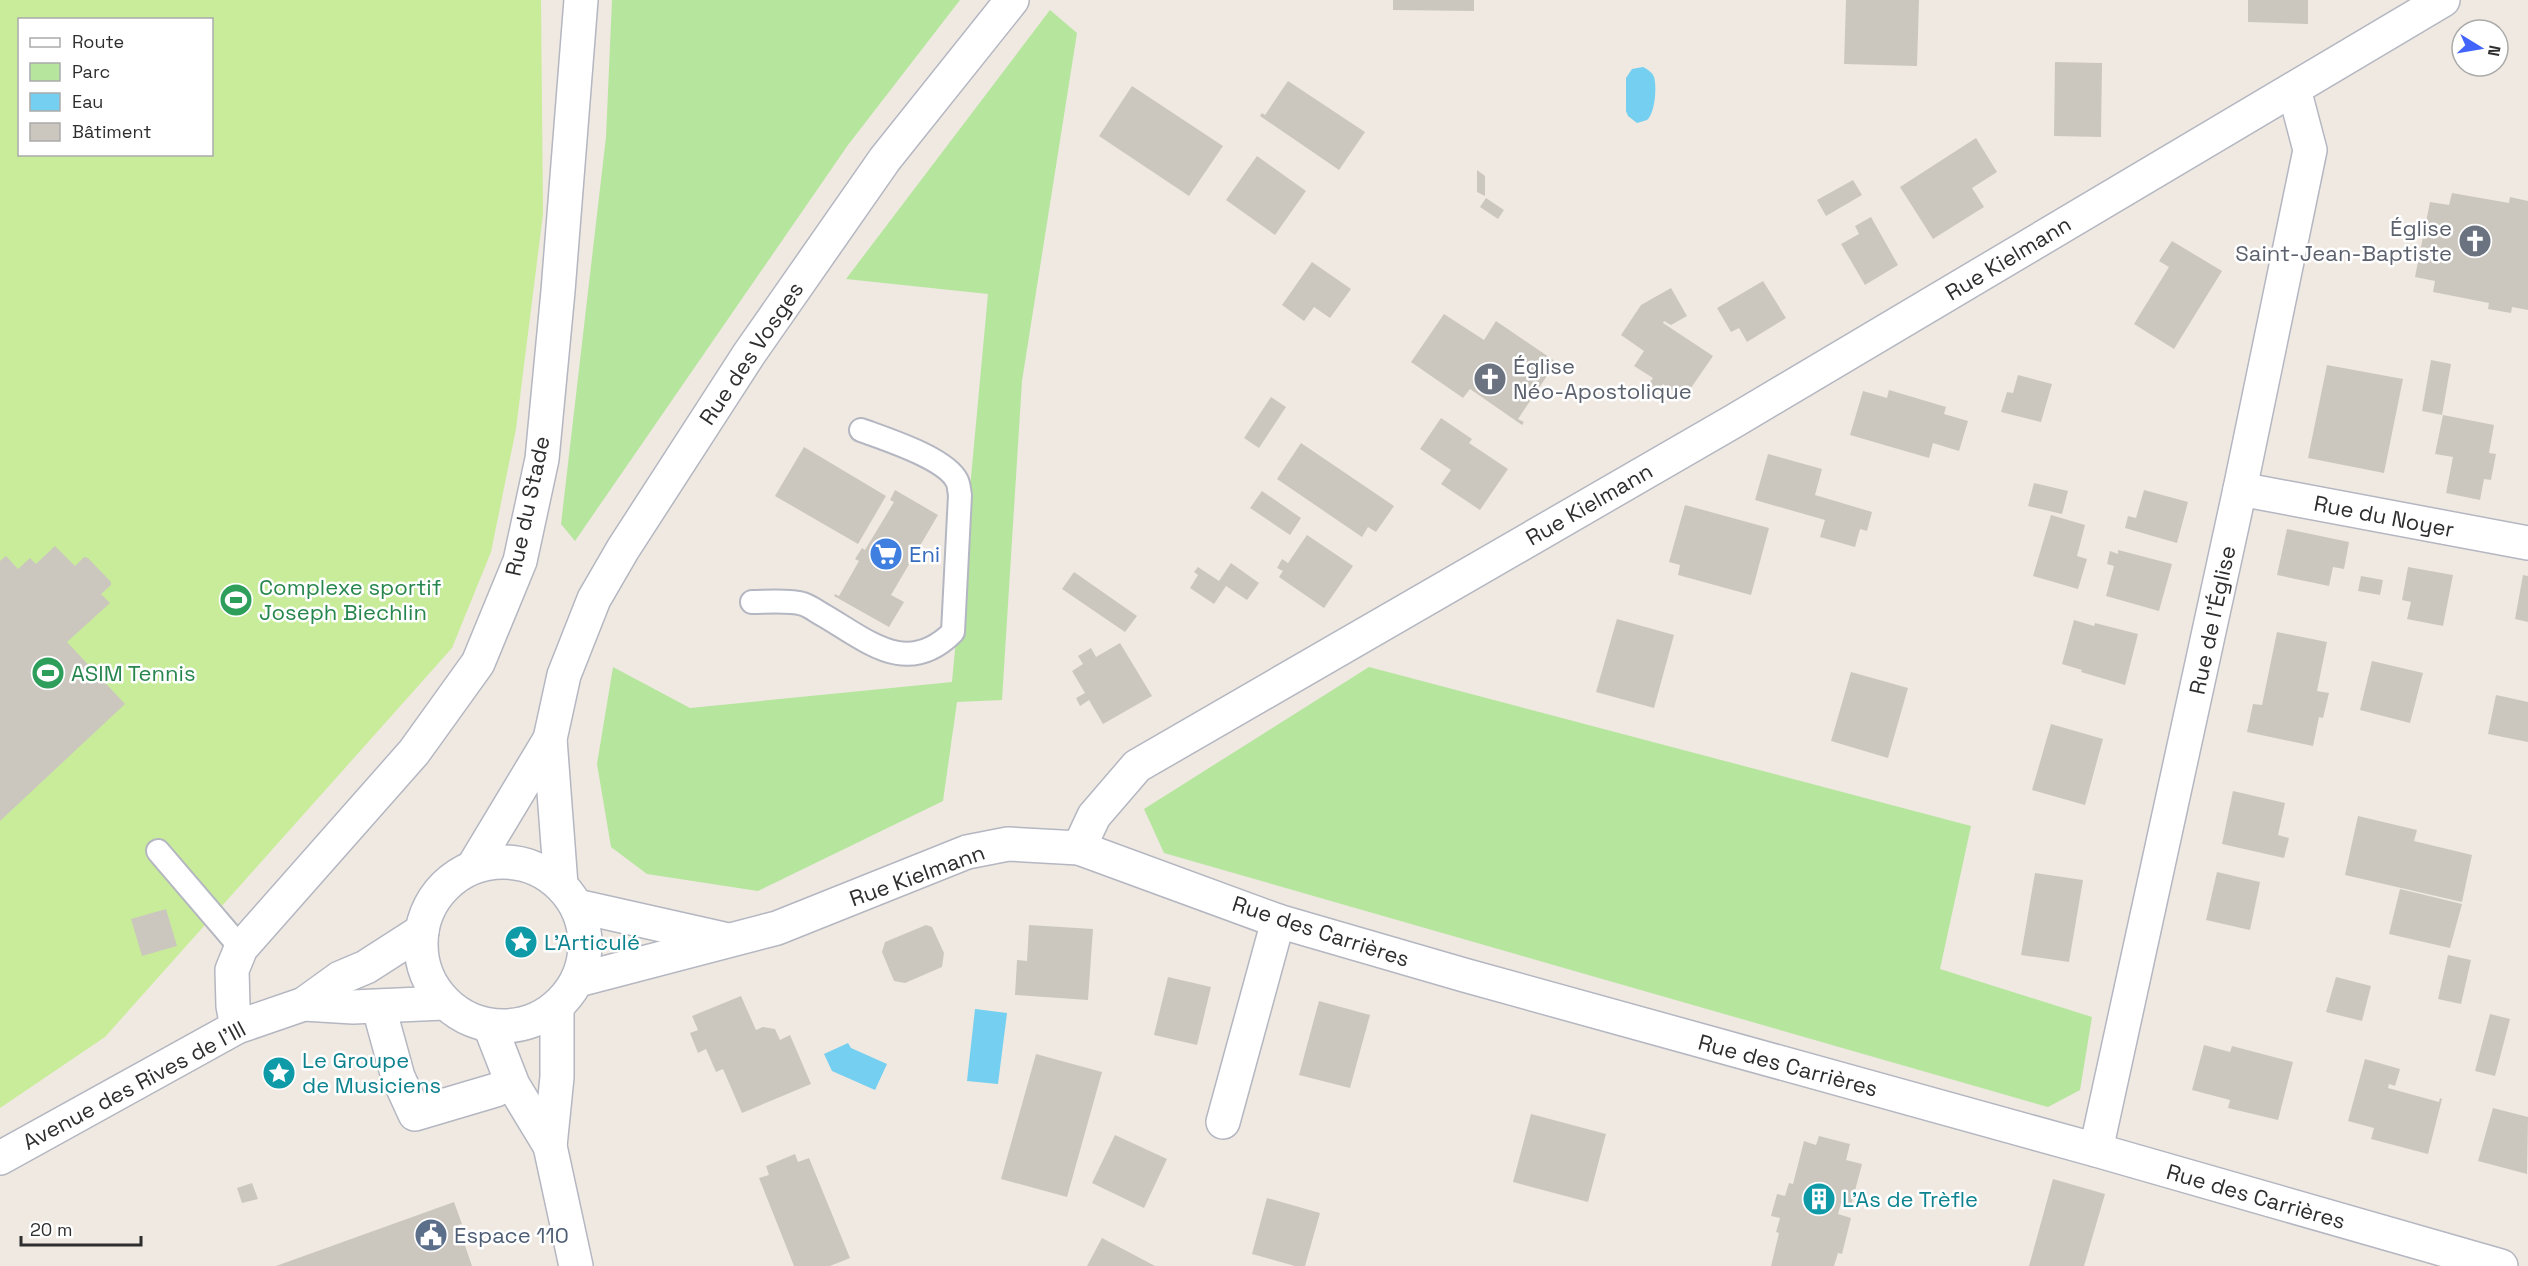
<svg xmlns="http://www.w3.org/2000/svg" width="2528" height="1266" viewBox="0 0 2528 1266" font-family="'Space Grotesk',sans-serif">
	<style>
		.green { fill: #b6e59e }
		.pitch { fill: #c9ec9a; fill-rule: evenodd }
		.water { fill: #75cff0 }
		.building { fill: #cbc7bf }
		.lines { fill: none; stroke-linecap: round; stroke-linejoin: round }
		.service-casing { stroke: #b4b7c1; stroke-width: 26 }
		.pedestrian-casing { stroke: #b4b7c1; stroke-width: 36 }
		.minor-casing { stroke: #b4b7c1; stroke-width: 36 }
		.tertiary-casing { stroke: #b4b7c1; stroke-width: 36 }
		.secondary-casing { stroke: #b4b7c1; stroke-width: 36 }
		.service { stroke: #fff; stroke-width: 22 }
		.pedestrian { stroke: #fff; stroke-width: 33 }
		.minor { stroke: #fff; stroke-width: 33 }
		.tertiary { stroke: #fff; stroke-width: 33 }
		.secondary { stroke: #fff; stroke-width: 33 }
		.labels { text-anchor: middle; stroke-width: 5; stroke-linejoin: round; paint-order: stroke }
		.worship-label { font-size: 22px; fill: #5b616d; stroke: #fff; text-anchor: end }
		.street-label { font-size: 22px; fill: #2e2e2e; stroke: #fff }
		.shop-label { font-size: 22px; fill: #366cbe; stroke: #fff; text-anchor: start }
		.leisure-label { font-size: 22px; fill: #27864d; stroke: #fff; text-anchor: start }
		.culture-label { font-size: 22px; fill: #0d838f; stroke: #fff; text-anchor: start }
		.service-label { font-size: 22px; fill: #4e5e75; stroke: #fff; text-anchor: start }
	</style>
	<rect width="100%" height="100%" fill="#efe9e1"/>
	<g class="green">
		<path d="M612,0H960L848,145L575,541L561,524L606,137Z"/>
		<path d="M1050,10L1077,33L1022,381L1002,700L957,702L943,801L758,891L647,874L611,847L597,764L613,667L690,708L952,682L988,294L846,279Z"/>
		<path d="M1369,667L1971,826L1940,969L2092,1017L2080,1090L2048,1107L1164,853L1144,809Z"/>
	</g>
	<path class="pitch" d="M0,0H541L543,214L516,429L491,552L452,648L105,1037L0,1108ZM20,20H212V154H20Z"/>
	<g class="water">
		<path d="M1643,67C1647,69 1652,72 1654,77C1657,87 1655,113 1647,120L1637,123L1628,116L1626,111V78L1632,69Z"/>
		<path d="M975,1009L1007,1013L998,1084L967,1081Z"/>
		<path d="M848,1043L851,1048L887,1064L875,1090L832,1071L824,1054Z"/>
	</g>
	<g class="building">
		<path d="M1393,0H1474V11L1393,10Z"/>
		<path d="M1846,0H1919L1917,66L1844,64Z"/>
		<path d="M2248,0H2308V24L2248,22Z"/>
		<path d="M2055,62L2102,63L2101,137L2054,136Z"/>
		<path d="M1288,81L1365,132L1339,170L1260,116L1262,113L1265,115Z"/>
		<path d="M1132,86L1223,146L1189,196L1099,136Z"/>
		<path d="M1976,138L1997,172L1972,188L1984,207L1933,239L1900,187Z"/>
		<path d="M1257,156L1306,191L1275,235L1226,200Z"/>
		<path d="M1477,170L1485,176V196L1477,192Z"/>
		<path d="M1853,180L1862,195L1826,216L1817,200Z"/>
		<path d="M2452,193L2509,203L2510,197L2528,201V310L2512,307L2511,313L2488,309L2489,303L2433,292L2435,281L2415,277L2430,202L2449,205Z"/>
		<path d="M1486,198L1504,210L1498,219L1480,207Z"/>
		<path d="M1871,217L1898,265L1865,285L1841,244L1859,234L1855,226Z"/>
		<path d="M2172,241L2222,271L2174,349L2134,324L2169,267L2159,261Z"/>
		<path d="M1312,262L1351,289L1330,318L1314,307L1304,321L1282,305Z"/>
		<path d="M1763,281L1786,318L1747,342L1739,328L1731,332L1717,308Z"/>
		<path d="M1671,288L1687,316L1671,325L1664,321L1663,323L1713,356L1684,398L1663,384L1658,392L1648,385L1653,378L1634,366L1644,351L1621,335L1641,305Z"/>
		<path d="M1444,314L1484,340L1496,321L1562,366L1561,369L1555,364L1518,419L1524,422L1522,425L1470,389L1463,398L1411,362Z"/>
		<path d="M2431,360L2451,364L2442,415L2422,411Z"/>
		<path d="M2327,365L2403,379L2384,473L2308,458Z"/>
		<path d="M2018,375L2052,384L2041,422L2001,412L2007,392L2013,393Z"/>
		<path d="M1889,390L1946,407L1944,414L1968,421L1959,451L1933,443L1929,458L1850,435L1863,391L1887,398Z"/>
		<path d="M1271,397L1286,407L1259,448L1244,438Z"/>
		<path d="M2443,415L2494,425L2489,453L2496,454L2491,480L2484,479L2480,500L2446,493L2453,457L2435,454Z"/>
		<path d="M1441,418L1472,439L1469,443L1508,469L1480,510L1441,484L1451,470L1420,449Z"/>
		<path d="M1301,443L1394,506L1376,532L1368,527L1362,537L1277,479Z"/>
		<path d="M804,447L886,496L858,544L775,496Z"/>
		<path d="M1768,454L1822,469L1815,495L1872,512L1867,531L1860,529L1855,547L1820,537L1825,520L1755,500Z"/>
		<path d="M2034,483L2068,491L2062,514L2028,506Z"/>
		<path d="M895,490L938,515L891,595L904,602L889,627L834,596L835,594L839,596L859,561L855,559L862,548L865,550L894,502L890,500Z"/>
		<path d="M2144,490L2188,502L2177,543L2125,528L2128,516L2136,518Z"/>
		<path d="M1262,491L1301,518L1290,535L1250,508Z"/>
		<path d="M1685,505L1769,528L1751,595L1678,575L1680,565L1669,562Z"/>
		<path d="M2051,515L2085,525L2077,556L2087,559L2078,589L2033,576Z"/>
		<path d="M2287,529L2349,542L2344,569L2333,567L2329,586L2277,575Z"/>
		<path d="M1307,535L1353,566L1324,608L1279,577L1283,571L1277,568L1282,559L1288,563Z"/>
		<path d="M55,546L75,566L84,557L88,558L111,582V585L101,594L110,603L67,642L125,704L0,821V561L6,556L18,569L30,558L36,564Z"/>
		<path d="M2118,550L2172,564L2159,611L2106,596L2114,566L2107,564L2110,551L2118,554Z"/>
		<path d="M1231,563L1259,583L1247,600L1226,586L1214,604L1190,588L1198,575L1194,572L1198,567L1219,581Z"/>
		<path d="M2408,567L2453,575L2443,626L2407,619L2411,602L2402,600Z"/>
		<path d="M1074,572L1137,616L1125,632L1062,589Z"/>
		<path d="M2523,575L2528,576V622L2515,619Z"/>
		<path d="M2361,576L2383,580L2380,595L2358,591Z"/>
		<path d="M1617,619L1674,635L1654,708L1596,692Z"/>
		<path d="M2074,620L2094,626L2095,623L2138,634L2125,685L2081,672L2082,670L2062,664Z"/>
		<path d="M2277,632L2327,642L2317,691L2329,693L2323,718L2319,717L2313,746L2247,732L2253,704L2262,705Z"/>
		<path d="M1120,643L1152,696L1103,724L1089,700L1080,706L1076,698L1085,693L1072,671L1083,664L1078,656L1091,648L1096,657Z"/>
		<path d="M2372,661L2423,673L2410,723L2360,710Z"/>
		<path d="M1851,672L1908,688L1888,758L1831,741Z"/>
		<path d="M2496,695L2528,702V742L2488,734Z"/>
		<path d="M2051,724L2103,739L2085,805L2032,790Z"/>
		<path d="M2233,791L2285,803L2278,835L2289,838L2284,858L2222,844Z"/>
		<path d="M2358,816L2417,830L2414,841L2472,855L2462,902L2345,875Z"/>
		<path d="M2217,872L2260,882L2250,930L2206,920Z"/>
		<path d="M2035,873L2083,880L2069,962L2021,955Z"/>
		<path d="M2400,889L2462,904L2450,948L2389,934Z"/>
		<path d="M166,909L177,946L142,956L131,919Z"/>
		<path d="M926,925L932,927L944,953L942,967L905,983L894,981L882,952L885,942Z"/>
		<path d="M1029,925L1093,929L1088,1000L1015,995L1017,960L1027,961Z"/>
		<path d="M2448,955L2471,960L2461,1004L2438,999Z"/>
		<path d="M1168,977L1211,987L1197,1045L1154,1035Z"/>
		<path d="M2336,977L2371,986L2362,1021L2326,1012Z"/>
		<path d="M741,996L756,1030L763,1027L775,1029L780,1040L790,1035L811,1084L742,1113L723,1069L716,1072L706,1049L698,1053L690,1033L698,1030L692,1016Z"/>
		<path d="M1319,1001L1370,1015L1350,1088L1299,1075Z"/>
		<path d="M2490,1014L2510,1019L2495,1076L2475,1071Z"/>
		<path d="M2204,1045L2230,1052L2232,1046L2293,1062L2278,1120L2228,1108L2230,1100L2192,1090Z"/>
		<path d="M1036,1054L1102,1072L1067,1197L1001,1179Z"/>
		<path d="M2365,1059L2400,1069L2395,1086L2389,1084L2388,1088L2439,1102L2440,1098L2442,1099L2428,1154L2371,1139L2374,1128L2348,1121Z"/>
		<path d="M2493,1108L2528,1117L2527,1174L2478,1161Z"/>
		<path d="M1531,1114L1606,1134L1588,1202L1513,1182Z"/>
		<path d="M1115,1135L1167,1159L1144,1208L1092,1183Z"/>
		<path d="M1819,1136L1850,1144L1846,1160L1862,1164L1851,1206L1841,1203L1838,1214L1851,1218L1842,1254L1838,1253L1834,1266H1771L1779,1233L1776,1232L1780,1218L1771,1216L1777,1194L1785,1196L1789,1183L1793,1184L1804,1141L1816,1145Z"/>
		<path d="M795,1154L798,1162L809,1158L850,1258L830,1266H794L759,1178L769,1175L766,1166Z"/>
		<path d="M2053,1179L2105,1194L2084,1266H2029Z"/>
		<path d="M252,1183L258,1199L242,1203L237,1188Z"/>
		<path d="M1267,1198L1320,1213L1305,1266H1295L1252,1254Z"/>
		<path d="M454,1202L462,1224L458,1225L472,1266H276Z"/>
		<path d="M1102,1238L1155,1266H1087Z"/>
	</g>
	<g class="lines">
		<defs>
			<g id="service">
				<path d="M752,602C766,602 791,600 803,604C810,606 817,612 823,615C868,641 907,678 953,632L960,495C959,491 959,484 957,481C946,458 885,439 861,430"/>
				<path d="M158,851L241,948"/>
			</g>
			<path id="pedestrian" d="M382,1019L398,1077L415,1114L496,1090"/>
			<g id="minor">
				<path d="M2240,489L2528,543"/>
				<path d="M1079,848L1278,921L1464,975L2096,1150L2501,1266"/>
				<path d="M577,906L724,939"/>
				<path d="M578,980L777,928L967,852L1008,844L1079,848L1094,816L1137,766L1734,421L2443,0"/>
				<path d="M237,1027L233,1006L232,970L241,948L414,752L478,663L520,561L542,459L558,291L581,0"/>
				<path d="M1223,1122L1278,921"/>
				<path d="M2096,1150L2240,489L2310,150L2294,89"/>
			</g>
			<g id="tertiary">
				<path d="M304,1004L353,1007L444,1003"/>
				<path d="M0,1158L237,1027L304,1004L340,978L366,967L422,931"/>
			</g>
			<g id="secondary">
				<circle cx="503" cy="944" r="82"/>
				<path d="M473,867L550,739"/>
				<path d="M561,885L550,739L564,675L594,599L623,549L749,354L885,159L1012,0"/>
				<path d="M557,1006V1077L550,1146L576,1266"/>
				<path d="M490,1026L513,1085L550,1146"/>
			</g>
		</defs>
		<use href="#service" class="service-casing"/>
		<use href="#pedestrian" class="pedestrian-casing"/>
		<use href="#minor" class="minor-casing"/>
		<use href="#tertiary" class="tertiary-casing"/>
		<use href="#secondary" class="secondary-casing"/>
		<use href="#service" class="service"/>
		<use href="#pedestrian" class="pedestrian"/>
		<use href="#minor" class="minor"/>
		<use href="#tertiary" class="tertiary"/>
		<use href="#secondary" class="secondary"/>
	</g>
	<defs>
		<symbol id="church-disc" viewBox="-11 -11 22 22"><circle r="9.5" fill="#6b7280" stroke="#fff"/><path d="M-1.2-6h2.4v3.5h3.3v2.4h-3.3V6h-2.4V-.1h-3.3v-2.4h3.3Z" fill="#fff"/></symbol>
		<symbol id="supermarket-disc" viewBox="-11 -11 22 22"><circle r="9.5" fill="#3f7fe0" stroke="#fff"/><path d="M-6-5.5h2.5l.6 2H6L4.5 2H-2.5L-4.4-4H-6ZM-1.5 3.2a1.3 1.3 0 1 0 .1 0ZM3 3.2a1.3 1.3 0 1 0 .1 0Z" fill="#fff"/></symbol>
		<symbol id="stadium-disc" viewBox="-11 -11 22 22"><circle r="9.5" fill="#2e9e5b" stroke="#fff"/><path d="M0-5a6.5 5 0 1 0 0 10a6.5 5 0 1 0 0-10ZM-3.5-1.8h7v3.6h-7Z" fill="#fff"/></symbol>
		<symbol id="sight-disc" viewBox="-11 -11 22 22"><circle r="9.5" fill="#0f9aa8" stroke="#fff"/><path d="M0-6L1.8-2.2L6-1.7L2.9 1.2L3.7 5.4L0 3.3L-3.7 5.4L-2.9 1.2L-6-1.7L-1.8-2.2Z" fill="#fff"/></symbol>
		<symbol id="building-disc" viewBox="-11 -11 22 22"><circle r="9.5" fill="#0f9aa8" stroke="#fff"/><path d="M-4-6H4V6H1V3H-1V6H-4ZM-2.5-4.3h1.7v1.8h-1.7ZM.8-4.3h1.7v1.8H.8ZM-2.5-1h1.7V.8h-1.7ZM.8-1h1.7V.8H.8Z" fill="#fff"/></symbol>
		<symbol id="civic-disc" viewBox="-11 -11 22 22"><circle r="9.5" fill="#5c6f8a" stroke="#fff"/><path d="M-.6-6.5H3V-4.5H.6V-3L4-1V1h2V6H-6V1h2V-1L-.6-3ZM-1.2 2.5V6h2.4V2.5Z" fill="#fff"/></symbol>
	</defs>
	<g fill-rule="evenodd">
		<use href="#church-disc" x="2456" y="222" width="38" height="38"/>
		<use href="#church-disc" x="1471" y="360" width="38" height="38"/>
		<use href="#supermarket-disc" x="867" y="535" width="38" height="38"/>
		<use href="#stadium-disc" x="217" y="581" width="38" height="38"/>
		<use href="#stadium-disc" x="29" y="654" width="38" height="38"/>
		<use href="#sight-disc" x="502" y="923" width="38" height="38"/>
		<use href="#sight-disc" x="260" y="1054" width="38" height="38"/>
		<use href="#building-disc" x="1800" y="1180" width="38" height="38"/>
		<use href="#civic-disc" x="412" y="1216" width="38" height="38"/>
	</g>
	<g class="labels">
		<g class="worship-label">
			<text x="2452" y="236">Église<tspan x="2452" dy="25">Saint-Jean-Baptiste</tspan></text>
			<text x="1513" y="374" text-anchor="start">Église<tspan x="1513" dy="25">Néo-Apostolique</tspan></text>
		</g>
		<g class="street-label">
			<text transform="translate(2008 258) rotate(-31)" y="8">Rue Kielmann</text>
			<text transform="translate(751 353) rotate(-56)" y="8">Rue des Vosges</text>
			<text transform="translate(1589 504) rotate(-30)" y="8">Rue Kielmann</text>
			<text transform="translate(527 506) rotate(-78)" y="8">Rue du Stade</text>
			<text transform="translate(2384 516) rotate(11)" y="8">Rue du Noyer</text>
			<text transform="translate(2212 620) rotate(-78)" y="8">Rue de l'Église</text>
			<text transform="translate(917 875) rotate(-20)" y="8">Rue Kielmann</text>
			<text transform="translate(1321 931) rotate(18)" y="8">Rue des Carrières</text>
			<text transform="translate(1788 1065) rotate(15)" y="8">Rue des Carrières</text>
			<text transform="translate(134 1085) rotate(-28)" y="8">Avenue des Rives de l'Ill</text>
			<text transform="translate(2256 1196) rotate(16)" y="8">Rue des Carrières</text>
		</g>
		<g class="shop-label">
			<text x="909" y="562">Eni</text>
		</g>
		<g class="leisure-label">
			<text x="259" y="595">Complexe sportif<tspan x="259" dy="25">Joseph Biechlin</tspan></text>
			<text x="71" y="681">ASIM Tennis</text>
		</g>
		<g class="culture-label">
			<text x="544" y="950">L’Articulé</text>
			<text x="302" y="1068">Le Groupe<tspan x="302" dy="25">de Musiciens</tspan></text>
			<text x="1842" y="1207">L'As de Trèfle</text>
		</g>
		<g class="service-label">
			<text x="454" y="1243">Espace 110</text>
		</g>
	</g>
	<rect x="18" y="18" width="195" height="138" fill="#ffffff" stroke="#ababab" stroke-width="1.5"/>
	<rect x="30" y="38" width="30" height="9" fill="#ffffff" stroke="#ababab" stroke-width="1.5"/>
	<text x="72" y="48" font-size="18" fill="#2e2e2e">Route</text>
	<rect x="30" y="63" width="30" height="18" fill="#b6e59e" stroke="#ababab" stroke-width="1.5"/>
	<text x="72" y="78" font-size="18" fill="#2e2e2e">Parc</text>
	<rect x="30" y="93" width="30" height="18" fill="#75cff0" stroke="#ababab" stroke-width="1.5"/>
	<text x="72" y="108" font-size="18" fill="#2e2e2e">Eau</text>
	<rect x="30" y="123" width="30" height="18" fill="#cbc7bf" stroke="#ababab" stroke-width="1.5"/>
	<text x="72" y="138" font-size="18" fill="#2e2e2e">Bâtiment</text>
	<g transform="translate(2480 48) rotate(101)"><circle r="28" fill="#ffffff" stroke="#ababab" stroke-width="1.5"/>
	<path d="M0-4.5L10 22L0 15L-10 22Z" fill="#4264fb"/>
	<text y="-9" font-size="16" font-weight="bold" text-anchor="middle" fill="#2e2e2e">N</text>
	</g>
	<path d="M21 1236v9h120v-9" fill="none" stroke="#2e2e2e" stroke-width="3"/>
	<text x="30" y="1236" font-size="18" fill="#2e2e2e" stroke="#ffffff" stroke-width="4.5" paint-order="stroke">20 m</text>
</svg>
